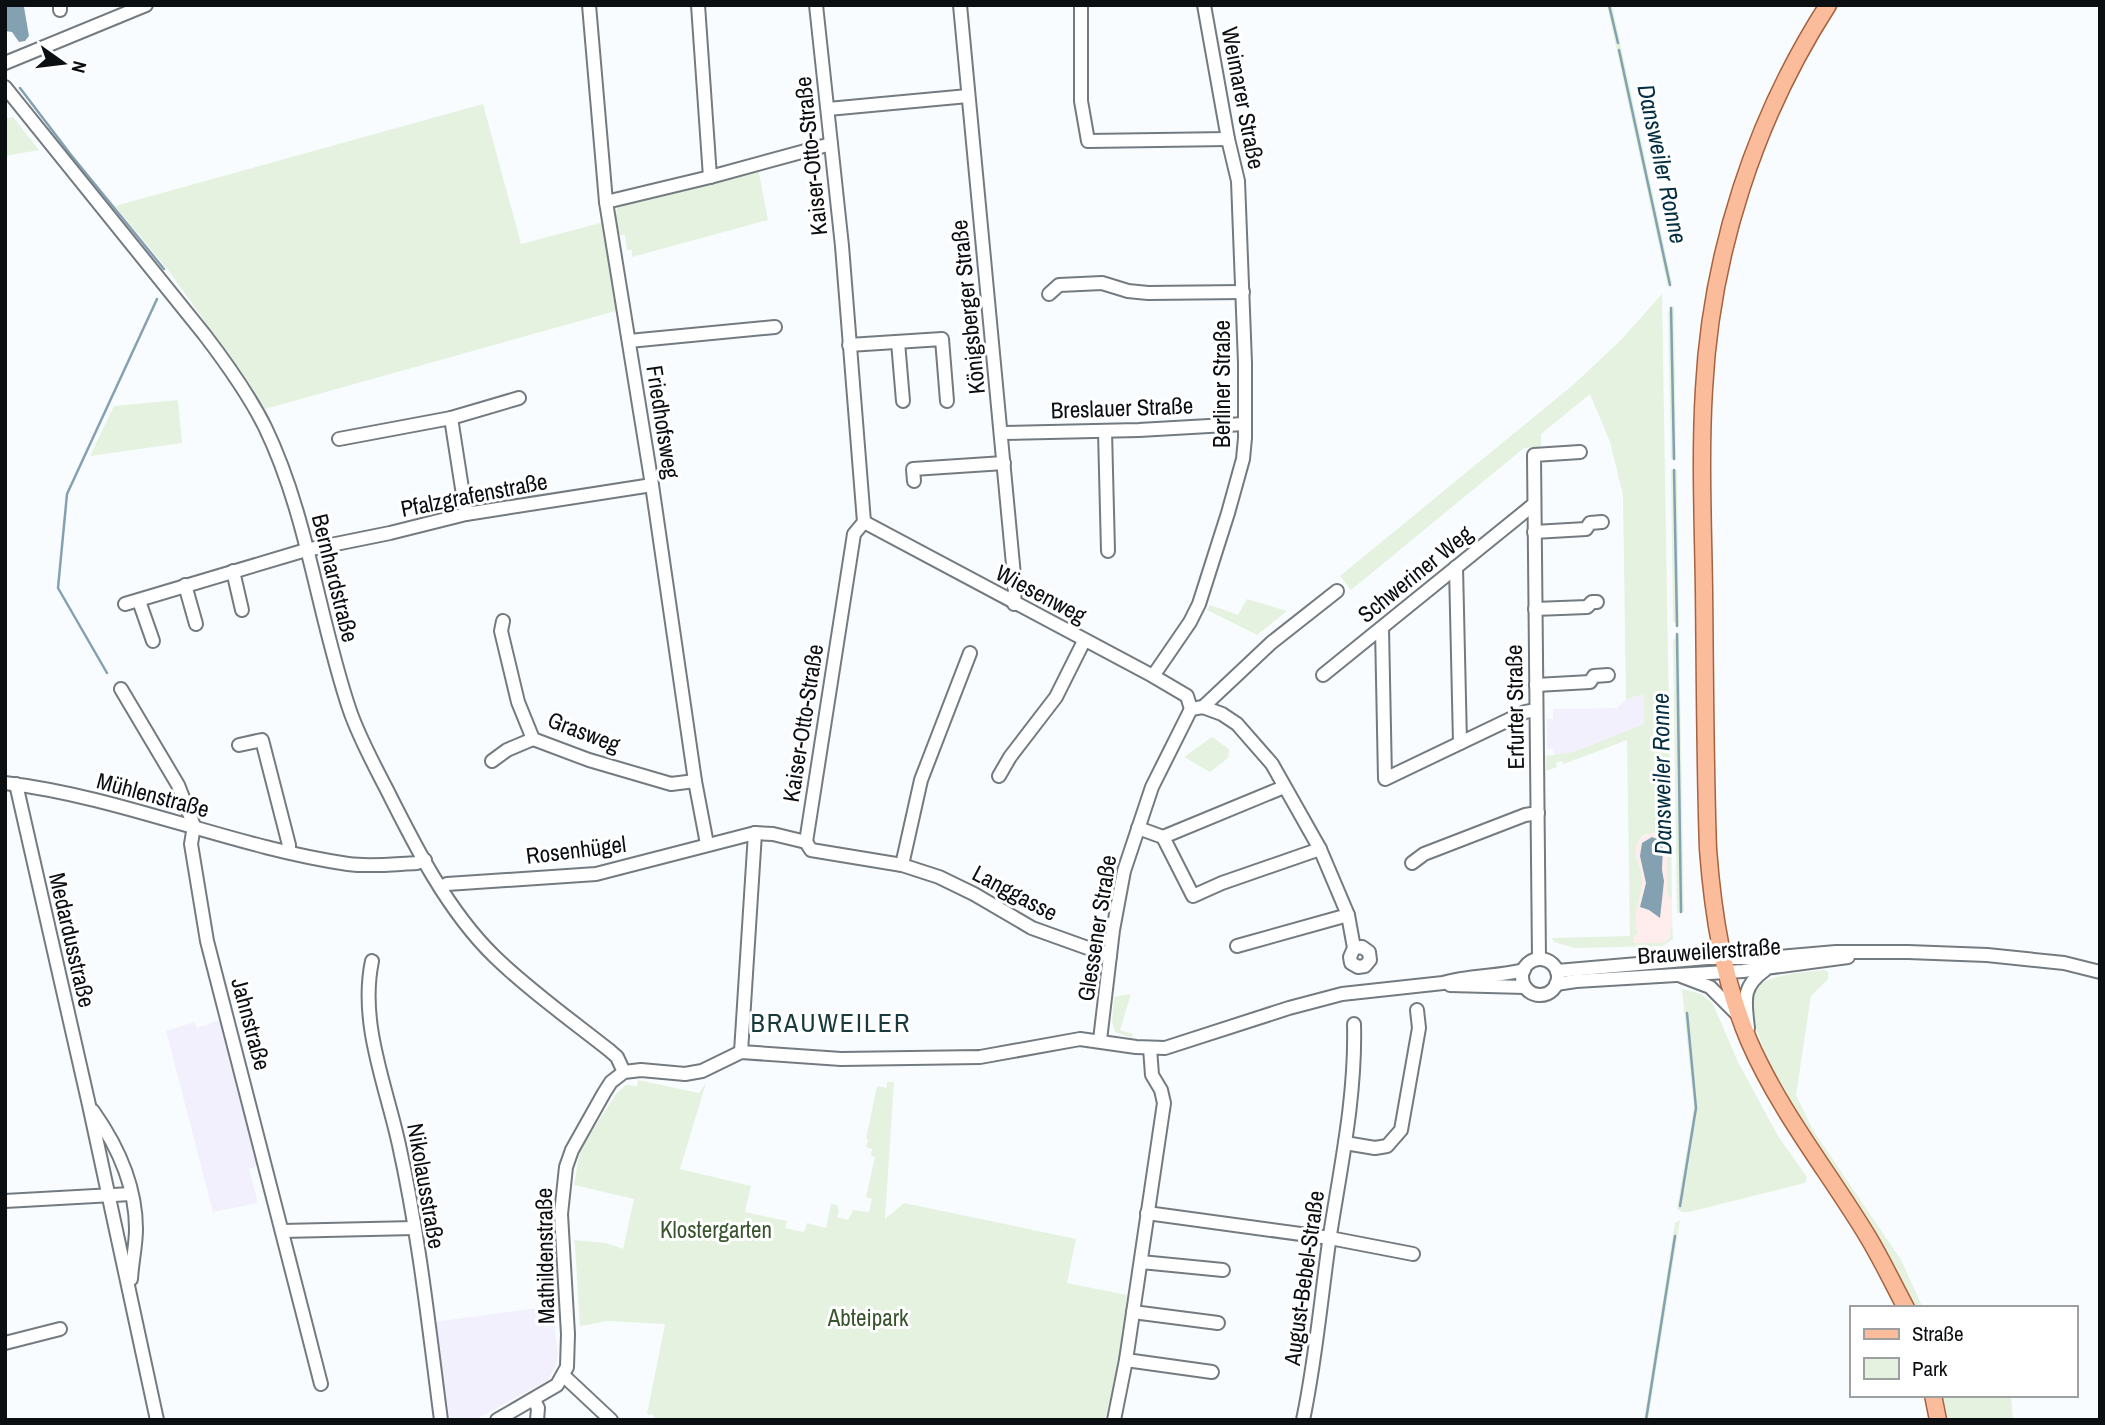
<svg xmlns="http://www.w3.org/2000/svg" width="2105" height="1425" viewBox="0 0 2105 1425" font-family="'Archivo Narrow',sans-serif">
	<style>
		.industrial { fill: #feedec }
		.education { fill: #f2f0fd }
		.green { fill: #e4f2df }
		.water { fill: #84a1b1 }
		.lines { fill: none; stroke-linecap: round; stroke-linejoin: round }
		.stream { stroke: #84a1b1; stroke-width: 2.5 }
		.minor-casing { stroke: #737b81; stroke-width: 16 }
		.major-casing { stroke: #a56340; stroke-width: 19 }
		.minor { stroke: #fff; stroke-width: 12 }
		.major { stroke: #fabc9b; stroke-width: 16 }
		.labels { text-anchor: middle; stroke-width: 6; stroke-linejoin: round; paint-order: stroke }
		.street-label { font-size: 23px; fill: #0c0f11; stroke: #fff }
		.park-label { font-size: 23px; fill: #39552e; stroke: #fff }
		.water-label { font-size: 24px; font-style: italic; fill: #042f42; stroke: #fff }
		.quarter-label { font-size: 26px; letter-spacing: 2px; fill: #183a3d; stroke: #fff }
	</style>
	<rect width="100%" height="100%" fill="#f9fcff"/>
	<path class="industrial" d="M1649,833L1659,834L1668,846L1667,894L1672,899V918L1670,937L1664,943H1634V937L1638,933L1635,925V910L1642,881L1635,849L1639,839Z"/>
	<g class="education">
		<path d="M1644,694V725L1574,752L1554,755L1553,749H1547V719H1553V709L1617,708L1626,699Z"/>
		<path d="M219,1020L257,1166L249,1169L258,1203L213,1212L166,1031L194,1022L197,1028Z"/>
		<path d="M552,1306L558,1354L556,1366L548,1380L475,1420H450L434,1322Z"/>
	</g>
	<g class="green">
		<path d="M1607,5H1612L1672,283L1668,287Z"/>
		<path d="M483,104L521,244L604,222L619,310L265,409L252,387L168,270L115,206Z"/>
		<path d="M13,117L39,150L5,156V119Z"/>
		<path d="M758,168L768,220L632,257V250H627L625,235H618L615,216L618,205Z"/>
		<path d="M1662,294L1672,899L1667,894V843L1656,833C1648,833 1641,834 1638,842C1631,855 1642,867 1642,879C1643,899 1630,913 1638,933L1634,937V943H1664L1670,937L1672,918L1673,939L1663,946L1574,948L1554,942L1552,938L1630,936L1627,740L1564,764L1562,761L1556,763L1557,767L1546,771V756L1574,752L1644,724V694L1626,699L1623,495L1610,442L1590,394L1541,434V447L1524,448L1351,590L1340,576L1573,385L1621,340Z"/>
		<path d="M1674,305L1676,459H1671L1668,312Z"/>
		<path d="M178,400L182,443L90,456L114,406Z"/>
		<path d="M1671,470H1677L1679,626L1673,621Z"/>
		<path d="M1247,599L1287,611L1257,635L1207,610L1210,605L1238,615Z"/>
		<path d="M1679,634L1684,912L1677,913L1673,640Z"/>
		<path d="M1212,737L1229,749L1228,758L1210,772L1184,757Z"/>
		<path d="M1824,970L1828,972V979L1811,996L1796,1095L1813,1130L1901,1260L1923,1308H1911L1772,1070L1750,1013C1741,974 1798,973 1824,970Z"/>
		<path d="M1682,989L1701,994L1713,1004L1738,1062L1778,1136L1807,1177L1805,1183L1689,1212H1682L1677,1209L1694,1108Z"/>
		<path d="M1131,994L1120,1030L1133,1034L1132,1038L1115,1032L1112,1022L1114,997Z"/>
		<path d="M638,1080L699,1093L706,1083L680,1169L751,1186L745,1212L787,1221L785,1228L804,1232L807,1223L826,1228L831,1204L837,1205L839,1211L837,1217L848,1220L853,1210L869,1212L872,1199L866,1197L875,1157L871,1156L872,1149L866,1147L868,1140L866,1139L877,1086L887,1088V1082H894L885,1219L904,1203L1076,1239L1067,1283L1127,1295L1118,1365L1105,1420H654V1415L647,1414L665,1324L608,1321L580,1326L575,1246L574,1240L606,1243L623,1249L634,1199L574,1185L580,1150L616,1094L626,1085L637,1086Z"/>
		<path d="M1680,1220L1648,1420H1644L1675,1223Z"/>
		<path d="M1940,1395H2011L2013,1420H1946Z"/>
	</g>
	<g class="water">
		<path d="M7,5H22L24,7L29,36L25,41L19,42L12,32L5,31Z"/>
		<path d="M1652,837L1657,839L1663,846L1662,870L1664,881L1660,918L1649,910L1640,907L1646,883L1640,856L1642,843Z"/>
	</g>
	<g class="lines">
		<g class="stream">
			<path d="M1609,5L1618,43"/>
			<path d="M1619,50L1670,285"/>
			<path d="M20,88L71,155L164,269"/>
			<path d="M1671,308L1674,459"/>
			<path d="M1674,470L1677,626"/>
			<path d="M1677,634L1681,912"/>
			<path d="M107,673L58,588L67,494L157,299"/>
			<path d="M1680,1206L1696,1108L1687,1013"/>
			<path d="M1646,1420L1675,1236"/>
		</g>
		<defs>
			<g id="minor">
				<path d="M60,5V10"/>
				<path d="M589,5L606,202L652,485L695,781L707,844"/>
				<path d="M698,5L710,177"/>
				<path d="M960,5L1015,586L1014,604"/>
				<path d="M1081,5V101L1088,141L1228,139"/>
				<path d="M5,63L146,5"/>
				<path d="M5,87L204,334C227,364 248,393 265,427C308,516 318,617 350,711C359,737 373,763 386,788C415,846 447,910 494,956C529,990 571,1020 609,1050L617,1057L624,1072"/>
				<path d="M828,109L968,96"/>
				<path d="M606,202L710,177L831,144"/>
				<path d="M1049,294L1059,285L1102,283L1128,291L1148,293L1243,292"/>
				<path d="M629,341L775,327"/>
				<path d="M898,342L903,401"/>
				<path d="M849,345L942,339L947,401"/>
				<path d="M451,418L519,398"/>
				<path d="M1105,431L1108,551"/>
				<path d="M1001,433L1139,430L1244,424"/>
				<path d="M339,439L451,418L466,514"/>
				<path d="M914,481L913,469L1004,463"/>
				<path d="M864,522L1153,676L1187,696L1191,709"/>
				<path d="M1534,532L1586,529L1590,523L1602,522"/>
				<path d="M1456,567L1460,743"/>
				<path d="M233,571L242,610"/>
				<path d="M185,585L196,624"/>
				<path d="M139,601L153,641"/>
				<path d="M125,604L306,550L390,533L466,514L652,485"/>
				<path d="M1535,609L1587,607L1592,602H1597"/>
				<path d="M503,621L501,631L518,702L533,739L589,760L671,784L695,781"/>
				<path d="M1382,628L1385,779L1525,712L1536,710"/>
				<path d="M1323,675L1533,505"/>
				<path d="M1153,676L1190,622L1199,604L1228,513L1243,459L1245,438V363L1238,181L1228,139L1204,5"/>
				<path d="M1536,685L1590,682L1594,676L1608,675"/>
				<path d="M121,689L178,785L194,826"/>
				<path d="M1203,707L1271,643L1337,591"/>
				<path d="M1191,709L1203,707L1222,714L1237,724L1272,764L1320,849L1348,915L1354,948L1350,957L1351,963L1358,967L1365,966L1370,960L1369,952L1362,947L1354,948"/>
				<path d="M239,745L262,740L289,845V852"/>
				<path d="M492,761L507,750L533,739"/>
				<path d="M999,776L1010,757L1056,697L1084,641"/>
				<path d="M5,783C122,797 232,847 348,864C371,867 395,864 417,863L425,860"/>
				<path d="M16,784L89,1105L157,1420"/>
				<path d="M194,826L191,844L207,941L321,1384"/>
				<path d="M1138,828L1163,837L1284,787"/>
				<path d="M1163,837L1193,896L1222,883L1320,849"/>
				<path d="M806,842L854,534L864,522L842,246L816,5"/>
				<path d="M806,842L811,850L902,865L939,877L974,894L1032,928L1110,956"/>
				<path d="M1412,863L1424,854L1525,815L1538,813"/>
				<path d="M902,865L921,780L970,653"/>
				<path d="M441,887L447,884L596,874L755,833L773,834L806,842"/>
				<path d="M1237,946L1348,915"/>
				<path d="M1539,959L1534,455L1580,452"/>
				<circle cx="1540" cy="977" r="18"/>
				<path d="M372,961C359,1023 386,1085 399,1145C419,1235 429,1328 441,1420"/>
				<path d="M1557,971L1707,958H1768L1836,952H1908L1987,955L2064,963L2100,972"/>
				<path d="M1681,976L1710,987L1737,1014"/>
				<path d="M1556,984L1576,981L1743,971L1848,957"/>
				<path d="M1450,985L1525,987"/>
				<path d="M1748,1028C1745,1001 1741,987 1765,970"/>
				<path d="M1100,1040L1113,930L1124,871L1152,787L1191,709"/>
				<path d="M741,1052L755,833"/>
				<path d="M93,1111C117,1145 136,1186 136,1229C136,1245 132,1262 131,1279"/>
				<path d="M1345,1143L1375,1148L1387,1146L1401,1130L1419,1028L1417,1010"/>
				<path d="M5,1201L131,1194"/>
				<path d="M1147,1213L1330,1238L1413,1254"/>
				<path d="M282,1231L414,1228"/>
				<path d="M1141,1262L1223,1270"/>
				<path d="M1133,1312L1218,1323"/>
				<path d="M5,1343L60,1329"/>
				<path d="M1126,1360L1212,1372"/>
				<path d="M564,1376L611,1420"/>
				<path d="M534,1400L538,1408L537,1420"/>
				<path d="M497,1420L557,1385L567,1367L568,1334L561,1214L566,1167L572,1150L604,1093L611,1082L624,1072L641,1070L685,1074L702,1071L741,1052L841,1059L980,1057L1080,1039L1136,1047L1165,1048L1289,1008L1342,994L1443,983C1469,975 1497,977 1524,970"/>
				<path d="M1114,1420L1126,1360L1164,1103L1161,1090L1152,1075L1150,1048"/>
				<path d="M1303,1420C1316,1359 1321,1297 1330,1235C1341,1165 1356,1095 1354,1024"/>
			</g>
			<g id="major">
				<path d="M1828,5C1755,118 1711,254 1704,389C1700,455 1703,523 1704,590C1705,676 1705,762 1708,849C1713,915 1723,979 1749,1041C1780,1112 1828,1171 1868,1237C1882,1260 1893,1284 1906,1308"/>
				<path d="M1933,1395L1938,1420"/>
			</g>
		</defs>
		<use href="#minor" class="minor-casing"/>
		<use href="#major" class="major-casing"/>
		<use href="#minor" class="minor"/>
		<use href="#major" class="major"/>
	</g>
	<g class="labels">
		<g class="street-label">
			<text transform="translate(1243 98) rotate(79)" y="8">Weimarer Straße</text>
			<text transform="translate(811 156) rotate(-96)" y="8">Kaiser-Otto-Straße</text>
			<text transform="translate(968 307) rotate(-96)" y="8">Königsberger Straße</text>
			<text transform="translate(1222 384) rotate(-90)" y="8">Berliner Straße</text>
			<text transform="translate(1122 408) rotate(-2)" y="8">Breslauer Straße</text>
			<text transform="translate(663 422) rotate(81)" y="8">Friedhofsweg</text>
			<text transform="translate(474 495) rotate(-11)" y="8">Pfalzgrafenstraße</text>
			<text transform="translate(1415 574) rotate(-39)" y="8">Schweriner Weg</text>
			<text transform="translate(335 578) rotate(76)" y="8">Bernhardstraße</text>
			<text transform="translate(1041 594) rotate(28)" y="8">Wiesenweg</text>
			<text transform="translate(1515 707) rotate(-91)" y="8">Erfurter Straße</text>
			<text transform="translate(803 723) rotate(-81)" y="8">Kaiser-Otto-Straße</text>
			<text transform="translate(584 732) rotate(21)" y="8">Grasweg</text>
			<text transform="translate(153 795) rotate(15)" y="8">Mühlenstraße</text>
			<text transform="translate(576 850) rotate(-7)" y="8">Rosenhügel</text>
			<text transform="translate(1015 893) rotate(28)" y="8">Langgasse</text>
			<text transform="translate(1097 928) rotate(-81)" y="8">Glessener Straße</text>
			<text transform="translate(72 940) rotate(77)" y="8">Medardusstraße</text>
			<text transform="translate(1709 951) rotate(-4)" y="8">Brauweilerstraße</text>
			<text transform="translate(251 1024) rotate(75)" y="8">Jahnstraße</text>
			<text transform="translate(426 1186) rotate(80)" y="8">Nikolausstraße</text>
			<text transform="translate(545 1256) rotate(-91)" y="8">Mathildenstraße</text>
			<text transform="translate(1304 1278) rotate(-82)" y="8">August-Bebel-Straße</text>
		</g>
		<g class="park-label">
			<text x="716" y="1238">Klostergarten</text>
			<text x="868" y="1326">Abteipark</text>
		</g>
		<g class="water-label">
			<text transform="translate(1662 164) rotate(78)" y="8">Dansweiler Ronne</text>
			<text transform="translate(1662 774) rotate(-91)" y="8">Dansweiler Ronne</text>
		</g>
		<g class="quarter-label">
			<text x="831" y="1032">BRAUWEILER</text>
		</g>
	</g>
	<rect width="2105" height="1425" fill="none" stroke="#0c0f11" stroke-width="14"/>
	<rect x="1850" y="1306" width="228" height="91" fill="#ffffff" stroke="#9e9fa0" stroke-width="2"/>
	<rect x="1864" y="1329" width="35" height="10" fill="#fabc9b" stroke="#9e9fa0" stroke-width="2"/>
	<text x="1912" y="1341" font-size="21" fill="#0c0f11">Straße</text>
	<rect x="1864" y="1358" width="35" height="21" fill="#e4f2df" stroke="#9e9fa0" stroke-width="2"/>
	<text x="1912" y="1376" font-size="21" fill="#0c0f11">Park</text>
	<g transform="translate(63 63) rotate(104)" stroke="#ffffff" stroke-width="5" paint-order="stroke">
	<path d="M0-5L12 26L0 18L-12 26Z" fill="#0c0f11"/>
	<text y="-10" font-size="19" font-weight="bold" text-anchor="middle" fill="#0c0f11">N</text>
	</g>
</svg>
